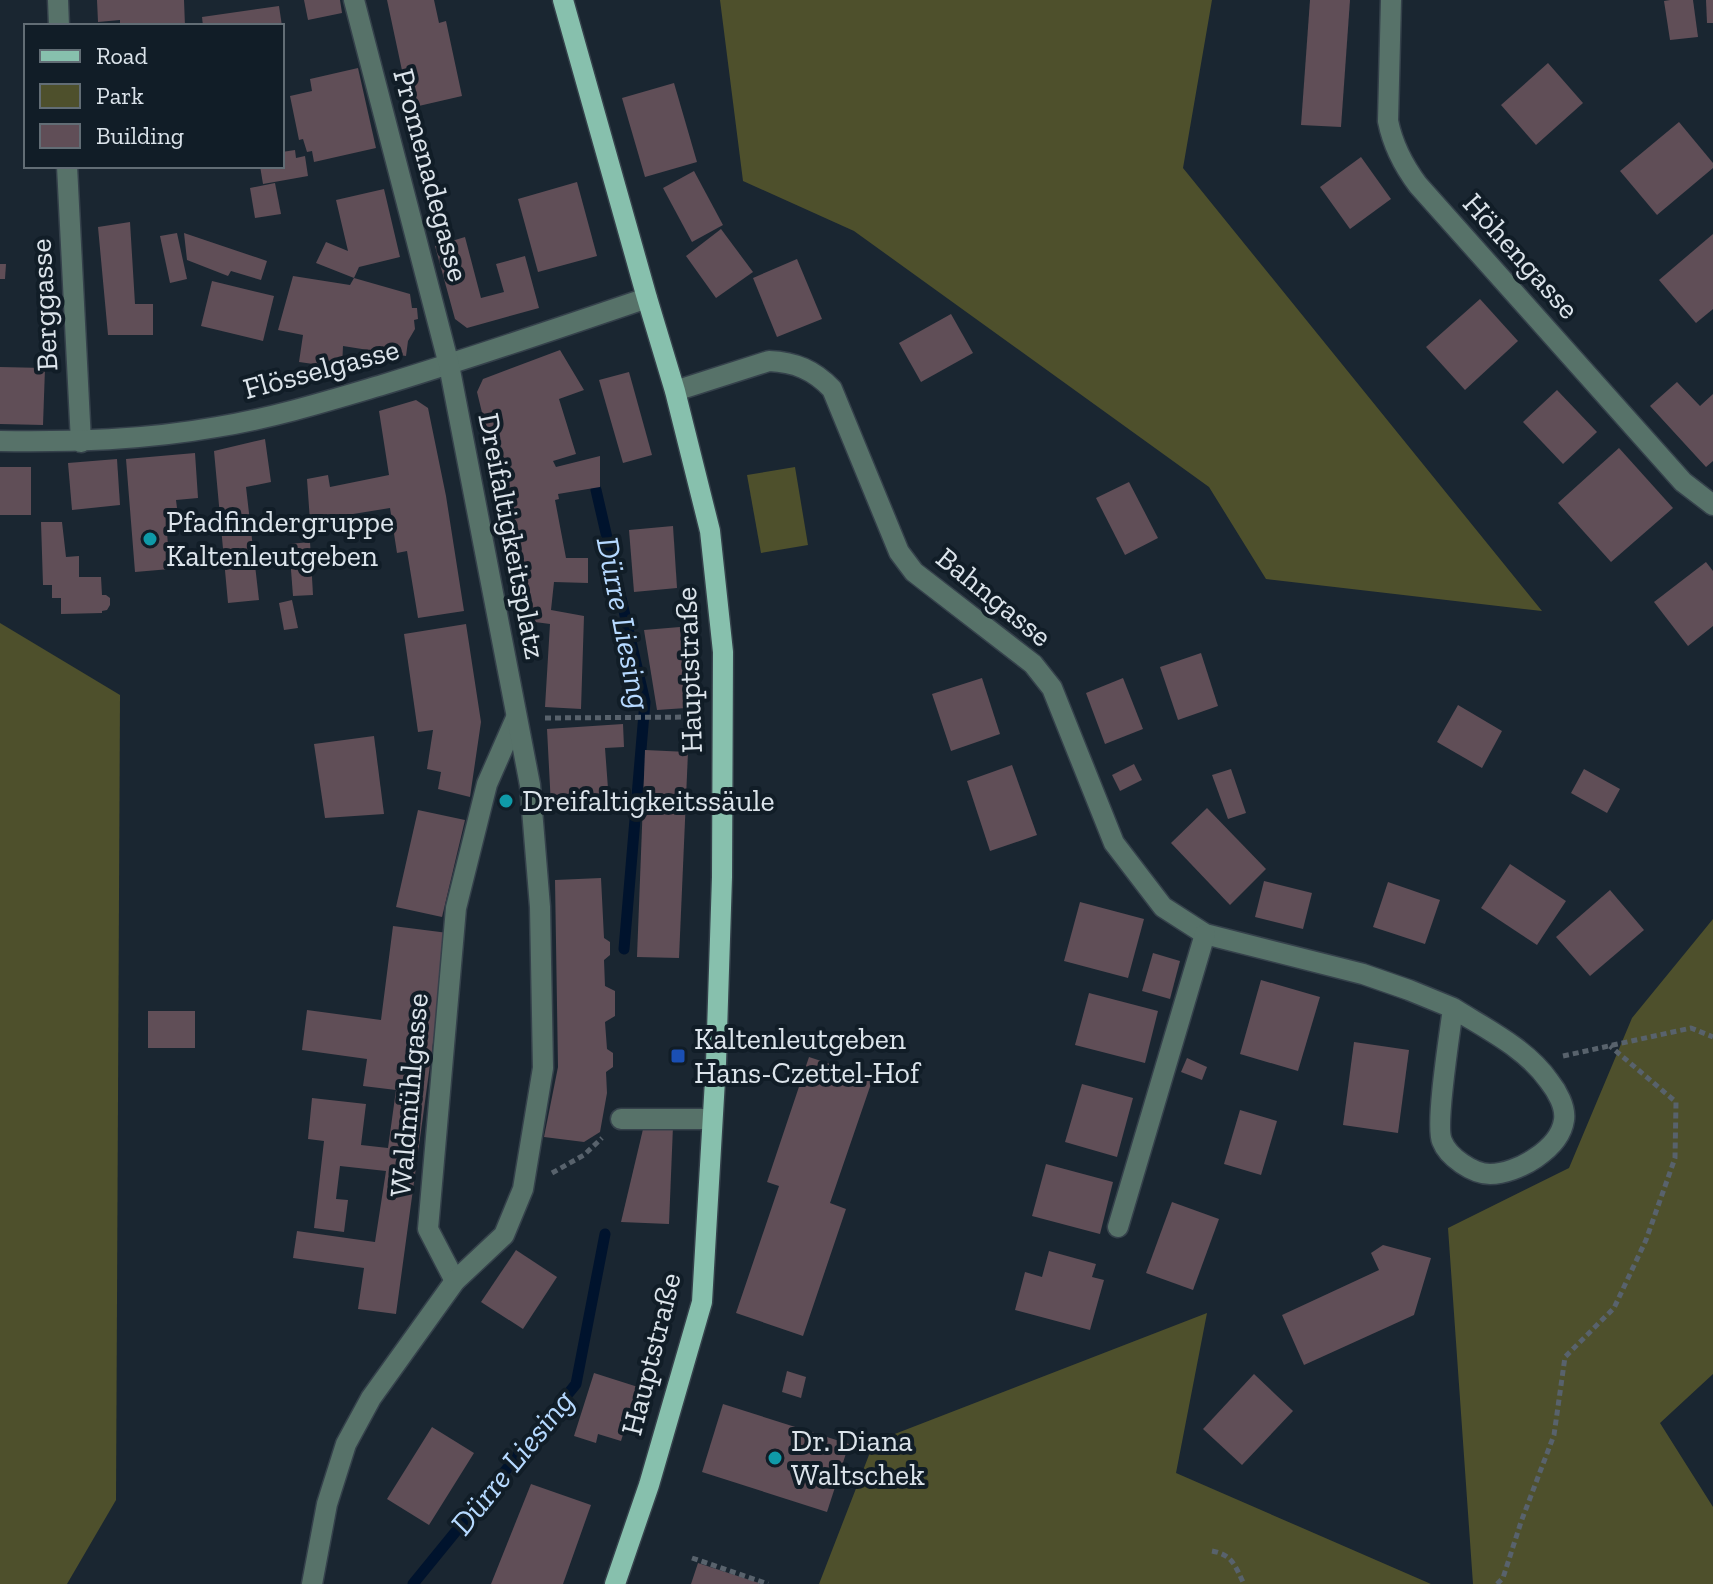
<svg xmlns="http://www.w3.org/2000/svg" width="1713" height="1584" viewBox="0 0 1713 1584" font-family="'Zilla Slab',serif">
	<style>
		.green { fill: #4e502c }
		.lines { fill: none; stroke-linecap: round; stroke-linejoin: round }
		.stream { stroke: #00132d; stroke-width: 11 }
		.building { fill: #604e57 }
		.minor-casing { stroke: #35414b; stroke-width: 23 }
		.major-casing { stroke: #35414b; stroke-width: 23 }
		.path { stroke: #58626c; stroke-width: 5; stroke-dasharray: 6 4; stroke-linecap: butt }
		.minor { stroke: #577269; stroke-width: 20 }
		.major { stroke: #87c0ad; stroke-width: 20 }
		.culture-dot { fill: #0f9aa8; stroke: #111d27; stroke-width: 3 }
		.transit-dot { fill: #1a4fb4; stroke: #111d27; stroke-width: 3 }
		.labels { text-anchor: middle; stroke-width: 8; stroke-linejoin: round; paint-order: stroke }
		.street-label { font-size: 30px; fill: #dce4eb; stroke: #111d27 }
		.poi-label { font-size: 30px; fill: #dce4eb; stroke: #111d27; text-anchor: start }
		.water-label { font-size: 32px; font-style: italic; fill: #b6d9ff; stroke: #111d27 }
	</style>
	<rect width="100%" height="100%" fill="#1a2631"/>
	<g class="green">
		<path d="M720,0H1212L1183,168L1542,611L1266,579L1209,487L854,231L743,181Z"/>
		<path d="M795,467L808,545L761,553L747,475Z"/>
		<path d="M0,623L120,695L116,1500L67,1584H0Z"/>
		<path d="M1713,919V1374L1660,1423L1713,1507V1584H1473L1448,1228L1569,1168L1632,1018Z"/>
		<path d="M1207,1313L1176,1473L1431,1584H819L874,1442Z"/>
	</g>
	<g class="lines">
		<g class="stream">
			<path d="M596,490L645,702L624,949"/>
			<path d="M413,1584L576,1384L605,1234"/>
		</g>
	</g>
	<g class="building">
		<path d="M97,0H184L185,26H120V20L98,22Z"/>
		<path d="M304,0H340L342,13L308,20Z"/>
		<path d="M387,0H434L439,23L446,21L462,96L410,108Z"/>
		<path d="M1310,0H1350L1341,127L1301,125Z"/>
		<path d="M1670,0H1693L1698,37L1670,40L1664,1Z"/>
		<path d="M1706,0H1713V23H1707Z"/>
		<path d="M279,6L282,26H203L202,17Z"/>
		<path d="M1548,63L1583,103L1536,145L1501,105Z"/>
		<path d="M358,68L376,148L314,162L312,151L307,152L303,139L299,140L290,96L312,91L310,79Z"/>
		<path d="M674,83L697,162L645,177L622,98Z"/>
		<path d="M1679,122L1713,163V168L1657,215L1620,171Z"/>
		<path d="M295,150L296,158L305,156L308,176L263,184L260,166H282V152Z"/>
		<path d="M1361,157L1391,199L1350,229L1320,187Z"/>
		<path d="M694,171L723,225L692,242L663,188Z"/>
		<path d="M577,182L597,256L538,272L518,199Z"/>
		<path d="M275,183L281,214L255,218L250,188Z"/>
		<path d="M384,189L400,257L359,267L354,278L316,263L326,242L348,251L336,200Z"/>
		<path d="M130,222L135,304H153V335H108L98,227Z"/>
		<path d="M721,229L753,272L716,298L686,256Z"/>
		<path d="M177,233L187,279L170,283L160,236Z"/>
		<path d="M184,233L267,261L261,280L231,271L228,276L187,260Z"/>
		<path d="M1713,234V309L1696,323L1659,280Z"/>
		<path d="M465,237L481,298L504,292L496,264L525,256L539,308L467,328L455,319L435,246Z"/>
		<path d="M797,259L822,319L777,337L753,278Z"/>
		<path d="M0,264H6L5,279H0Z"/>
		<path d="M293,276L350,285L354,278L410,294L412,308H417L418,319L414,320L415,329L408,341L406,356L343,346L342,368L299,362L303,335L278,330Z"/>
		<path d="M212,281L274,296L263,341L201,326Z"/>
		<path d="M1480,299L1518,341L1465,390L1426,347Z"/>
		<path d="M951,314L973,353L921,382L899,343Z"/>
		<path d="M560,350L584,390L559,399L576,454L553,461L556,467L600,456V487L558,494L559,499L555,500L566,558H588V583L554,582L551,610L584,616L581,709L545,707L550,624L520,620L524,558H513L506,511L477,392L483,379Z"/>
		<path d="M0,367L45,368L43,425L0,424Z"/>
		<path d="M629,372L652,455L623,463L599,380Z"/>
		<path d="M1677,382L1700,406L1713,394V461L1706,467L1650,406Z"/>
		<path d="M1557,390L1597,432L1563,464L1523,422Z"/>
		<path d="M416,400L428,408L446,496L464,611L418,618L407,551L397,553L390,508L310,521L307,479L328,475L330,487L389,475L379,411Z"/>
		<path d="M265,439L271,482L246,487L259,600L228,603L214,451Z"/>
		<path d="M1619,448L1673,508L1611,562L1558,503Z"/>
		<path d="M195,453L198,498L176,500L177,508L165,509L170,569L135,572L126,459Z"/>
		<path d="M117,459L120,505L72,510L68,463Z"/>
		<rect x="0" y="467" width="31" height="48"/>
		<path d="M1129,482L1158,538L1125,555L1096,498Z"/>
		<path d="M41,522H62L66,557L79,556V577H101L102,595H106L110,598V605L107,610L102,611V613L61,614V598H52V585H43Z"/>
		<path d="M673,526L677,588L634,592L629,530Z"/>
		<path d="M310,542L313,595L293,596L289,544Z"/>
		<path d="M1706,562L1713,571V626L1688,646L1654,602Z"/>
		<path d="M292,600L298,628L284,630L279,603Z"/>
		<path d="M466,624L481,722L470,797L438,789L441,772L427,769L433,730L418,732L404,634Z"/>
		<path d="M680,627L686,708L657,710L644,630Z"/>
		<path d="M1201,653L1218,706L1178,720L1160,667Z"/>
		<path d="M982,678L1000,734L951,751L932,694Z"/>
		<path d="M1123,678L1143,729L1105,744L1086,693Z"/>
		<path d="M1458,705L1502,731L1482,768L1437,742Z"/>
		<path d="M623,724L624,747L605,748L609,802L551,806L547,729Z"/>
		<path d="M374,736L384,814L325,818L314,744Z"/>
		<path d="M645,750L688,752L679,958L637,957Z"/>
		<path d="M1134,764L1142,780L1120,791L1112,775Z"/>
		<path d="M1012,765L1037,835L990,851L967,781Z"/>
		<path d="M1231,769L1246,813L1228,819L1212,775Z"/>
		<path d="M1584,769L1620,789L1607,813L1571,793Z"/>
		<path d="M1207,808L1266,869L1230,905L1171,843Z"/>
		<path d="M418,810L465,820L442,917L396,907Z"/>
		<path d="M1510,864L1566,901L1537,945L1481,908Z"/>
		<path d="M601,878L604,938L610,942V955L604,960L605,986L615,991V1016L605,1022L607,1049L613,1053V1067L606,1072L607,1093L600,1132L584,1142L544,1137L558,1067L555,880Z"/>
		<path d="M1264,881L1312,893L1303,929L1255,917Z"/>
		<path d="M1388,882L1440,900L1425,944L1373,927Z"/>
		<path d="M1610,890L1644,930L1590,976L1556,937Z"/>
		<path d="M1080,902L1144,919L1128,978L1064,961Z"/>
		<path d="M393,926L448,933L396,1314L358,1309L364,1268L293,1258L297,1231L375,1242L386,1171L340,1166L336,1199L348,1200L344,1232L314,1228L324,1141L308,1139L312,1098L366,1104L361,1145L388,1148L396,1090L363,1086L367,1059L302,1050L307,1010L381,1020Z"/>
		<path d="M1153,953L1180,961L1170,999L1142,991Z"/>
		<path d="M1261,980L1320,997L1298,1071L1240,1054Z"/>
		<path d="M1089,993L1158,1011L1145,1063L1075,1045Z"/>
		<rect x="148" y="1011" width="47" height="37"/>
		<path d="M1354,1042L1409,1050L1398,1133L1343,1125Z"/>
		<path d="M809,1057L873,1078L830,1203L846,1209L803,1336L736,1313L779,1186L767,1182Z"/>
		<path d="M1187,1058L1207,1067L1202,1080L1181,1072Z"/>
		<path d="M1082,1084L1133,1098L1117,1157L1065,1142Z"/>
		<path d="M1240,1110L1277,1121L1261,1175L1224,1164Z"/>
		<path d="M644,1125L673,1126L669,1224L621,1222Z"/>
		<path d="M1046,1164L1113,1182L1100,1234L1032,1216Z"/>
		<path d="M1172,1202L1219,1219L1193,1290L1146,1273Z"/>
		<path d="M1383,1245L1431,1258L1414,1315L1304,1365L1282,1315L1379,1270L1371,1253Z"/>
		<path d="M516,1250L557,1277L523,1329L481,1302Z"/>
		<path d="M1049,1251L1096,1264L1092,1277L1104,1280L1090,1330L1015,1310L1025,1272L1042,1277Z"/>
		<path d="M787,1371L806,1377L801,1398L782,1392Z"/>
		<path d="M594,1373L638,1387L621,1441L598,1434L596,1443L574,1436Z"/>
		<path d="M1254,1374L1293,1411L1242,1465L1203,1429Z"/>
		<path d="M723,1404L849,1444L827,1512L702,1472Z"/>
		<path d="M432,1427L474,1453L429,1525L387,1499Z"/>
		<path d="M531,1484L591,1505L563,1584H491Z"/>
		<path d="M698,1563L759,1583V1584H691Z"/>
	</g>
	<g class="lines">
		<defs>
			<g id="minor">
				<path d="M58,0L59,26"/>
				<path d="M1391,0L1388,121C1393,146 1403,165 1418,185L1683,482L1713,505"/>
				<path d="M67,166L81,442"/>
				<path d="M675,391L769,361C795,362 814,370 832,389L899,552L914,572L1033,664L1052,688L1114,843L1163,907L1205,934L1363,974L1409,990L1453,1008C1450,1032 1435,1125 1442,1141C1448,1157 1473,1174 1490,1174C1517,1174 1560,1149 1564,1120C1566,1107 1557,1091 1549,1081C1526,1048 1486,1029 1453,1008"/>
				<path d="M0,441C74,442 144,440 217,427C273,418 328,401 382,385C471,358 559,328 647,298"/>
				<path d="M621,1119H712"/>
				<path d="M1118,1227L1205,934"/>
				<path d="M455,1281L428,1229L456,908L487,784L516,718"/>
				<path d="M312,1584L327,1504L346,1444L371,1398L455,1281L504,1235L523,1189L543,1068L540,907L530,785L449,365L354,0"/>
			</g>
			<path id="major" d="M563,0L647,298L675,391L710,531L723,652L722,877L716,1063L702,1302L649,1485L615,1584"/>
		</defs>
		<use href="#minor" class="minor-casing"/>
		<use href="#major" class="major-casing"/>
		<g class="path">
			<path d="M545,718L695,717"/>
			<path d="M1563,1056L1691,1028L1713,1037"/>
			<path d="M552,1173L584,1155L602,1138"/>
			<path d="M1212,1551C1233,1555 1235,1566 1244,1584"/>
			<path d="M692,1558L768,1584"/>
			<path d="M1497,1584L1503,1578L1521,1522L1554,1435L1565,1357L1614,1308L1646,1240L1675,1158L1676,1102L1610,1046"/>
		</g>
		<use href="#minor" class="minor"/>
		<use href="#major" class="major"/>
	</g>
	<g class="culture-dot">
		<circle cx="150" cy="539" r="8"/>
		<circle cx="506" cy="801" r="8"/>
		<circle cx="775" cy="1458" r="8"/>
	</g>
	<rect class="transit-dot" x="670" y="1048" width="16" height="16" rx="4"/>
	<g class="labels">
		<g class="street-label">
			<text transform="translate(431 175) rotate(75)" y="10">Promenadegasse</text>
			<text transform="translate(1521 256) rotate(48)" y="10">Höhengasse</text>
			<text transform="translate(44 305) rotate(-93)" y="10">Berggasse</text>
			<text transform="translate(321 369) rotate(-15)" y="10">Flösselgasse</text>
			<text transform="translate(512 536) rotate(79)" y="10">Dreifaltigkeitsplatz</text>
			<text transform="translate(994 597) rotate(39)" y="10">Bahngasse</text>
			<text transform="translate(689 670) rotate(-92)" y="10">Hauptstraße</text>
			<text transform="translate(409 1095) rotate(-85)" y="10">Waldmühlgasse</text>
			<text transform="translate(651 1354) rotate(-76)" y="10">Hauptstraße</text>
		</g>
		<g class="poi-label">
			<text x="166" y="532">Pfadfindergruppe<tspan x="166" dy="34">Kaltenleutgeben</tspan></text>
			<text x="522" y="811">Dreifaltigkeitssäule</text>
			<text x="694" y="1049">Kaltenleutgeben<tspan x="694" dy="34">Hans-Czettel-Hof</tspan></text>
			<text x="791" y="1451">Dr. Diana<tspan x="791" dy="34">Waltschek</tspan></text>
		</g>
		<g class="water-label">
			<text transform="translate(624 623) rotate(79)" y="11">Dürre Liesing</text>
			<text transform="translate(512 1462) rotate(-51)" y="11">Dürre Liesing</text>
		</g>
	</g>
	<rect x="24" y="24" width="260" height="144" fill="#111d27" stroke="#626d75" stroke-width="2"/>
	<rect x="40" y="50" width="40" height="12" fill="#87c0ad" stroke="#626d75" stroke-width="2"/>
	<text x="96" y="64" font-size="24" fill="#dce4eb">Road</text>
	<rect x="40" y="84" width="40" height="24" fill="#4e502c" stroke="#626d75" stroke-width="2"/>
	<text x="96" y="104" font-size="24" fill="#dce4eb">Park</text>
	<rect x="40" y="124" width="40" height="24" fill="#604e57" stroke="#626d75" stroke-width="2"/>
	<text x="96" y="144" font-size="24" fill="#dce4eb">Building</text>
</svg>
